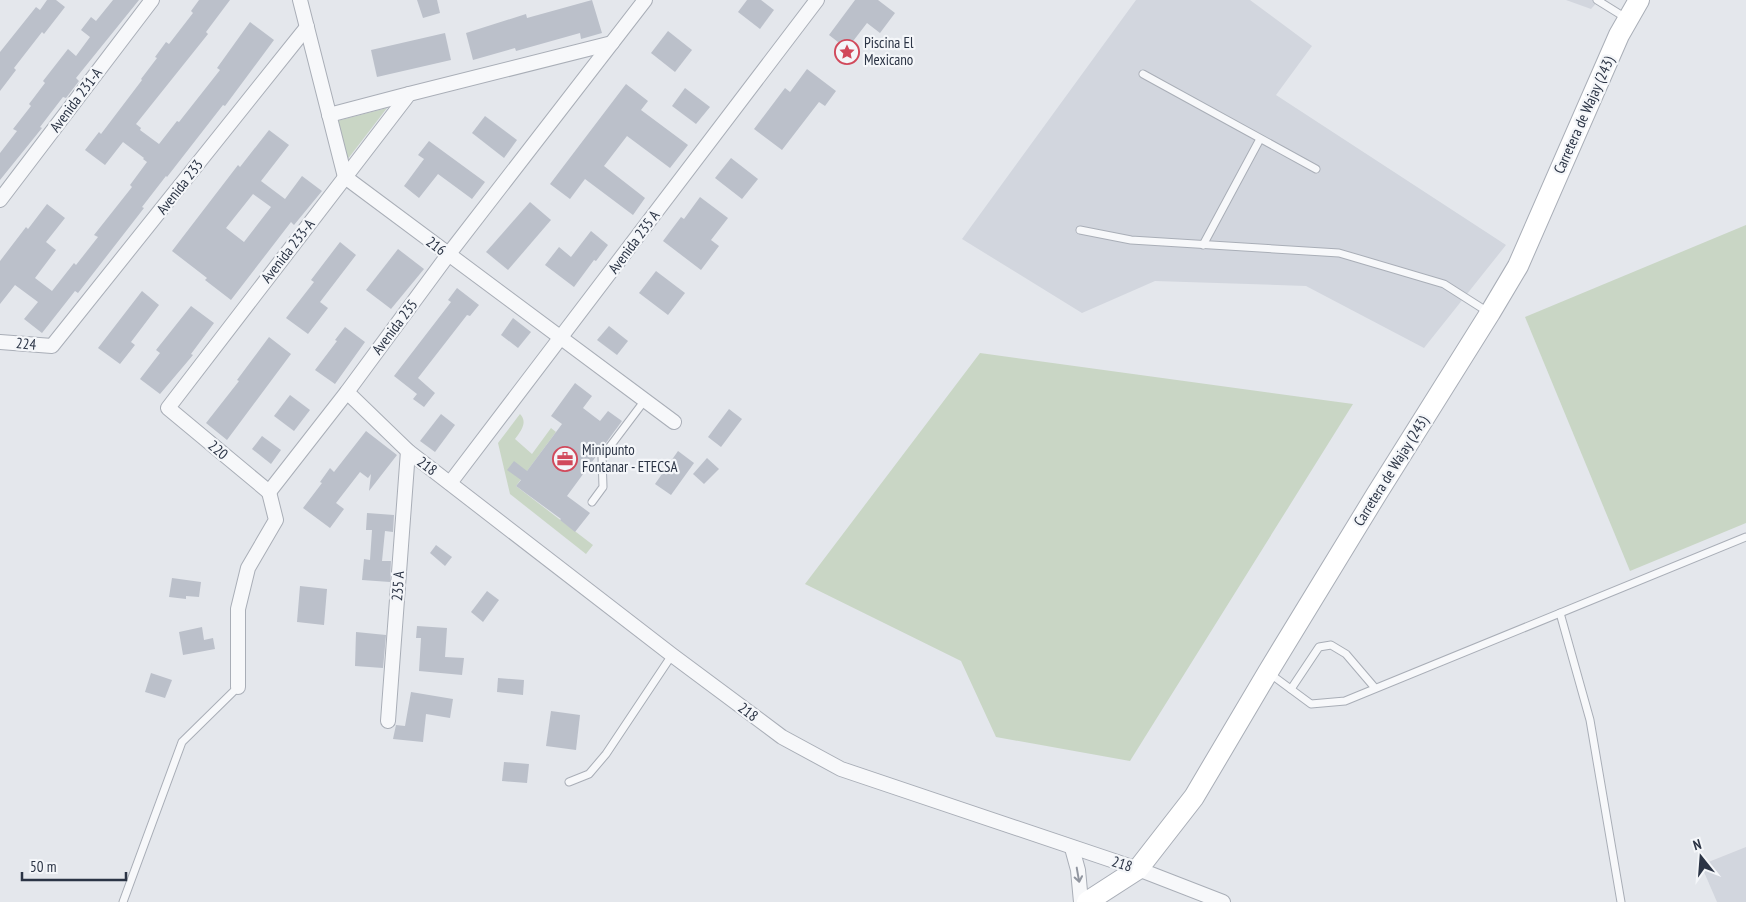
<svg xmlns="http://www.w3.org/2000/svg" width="1746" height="902" viewBox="0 0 1746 902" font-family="'PT Sans Narrow',sans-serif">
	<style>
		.built { fill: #d2d6de }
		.green { fill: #c9d6c5 }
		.building { fill: #bbc0ca; fill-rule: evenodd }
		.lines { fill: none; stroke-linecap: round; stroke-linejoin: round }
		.service-casing { stroke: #a9aeb7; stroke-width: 9 }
		.minor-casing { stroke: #a9aeb7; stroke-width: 16 }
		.secondary-casing { stroke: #a9aeb7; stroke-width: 22 }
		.service { stroke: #f7f8fa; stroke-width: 7 }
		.minor { stroke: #f7f8fa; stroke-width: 14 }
		.secondary { stroke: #fff; stroke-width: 20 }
		.oneway { stroke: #9196a0 }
		.labels { text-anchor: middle; stroke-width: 4.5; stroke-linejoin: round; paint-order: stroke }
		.poi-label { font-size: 15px; fill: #2b3445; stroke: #f4f6f9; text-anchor: start }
		.street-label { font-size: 15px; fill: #2b3445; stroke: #f4f6f9 }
	</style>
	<rect width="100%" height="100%" fill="#e4e7ec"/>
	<g class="built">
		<path d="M1136,0H1250L1312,46L1276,95L1506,245L1424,348L1306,286L1155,281L1082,313L962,239Z"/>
		<path d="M1566,0H1599L1591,9Z"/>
		<path d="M1746,847V902H1717L1701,865Z"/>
	</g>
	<g class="green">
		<path d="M387,108L347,160L337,121Z"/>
		<path d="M1746,225V523L1630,571L1525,317Z"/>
		<path d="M980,353L1353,404L1130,761L996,737L961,661L805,584Z"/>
		<path d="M520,414C528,422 521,431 515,439L532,454L551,428L556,432L516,486L593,545L586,554L510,494L498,443Z"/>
	</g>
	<g class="building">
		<path d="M47,0H56L65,7L44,34L42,32L14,68L16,70L0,91V52L36,7L40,10Z"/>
		<path d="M113,0H139L76,78L79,81L66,98L63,97L40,127L42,128L0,180V153L17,131L13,129L31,106L29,104L45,83L43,81L68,49L76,56L90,37L81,30L91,17L96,21Z"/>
		<path d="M199,0H230L206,32L208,34L136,124L141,128L140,130L159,144L177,121L179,122L220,70L217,68L250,22L274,40L225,106L223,105L167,177L166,176L142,207L144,208L78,293L75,291L42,333L24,319L38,302L15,285L0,304V261L26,227L28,229L47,204L65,218L46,242L56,250L35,278L52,291L74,263L76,265L98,237L94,235L132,187L130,185L147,162L143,159L144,158L123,142L105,165L85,150L99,132L101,134L142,80L141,79L157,58L155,57L166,42L169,44L193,13L191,11Z"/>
		<path d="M417,0H437L440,13L423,18Z"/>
		<path d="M592,0L602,33L581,39L580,33L516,51L515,48L473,60L466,33L526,14L527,18Z"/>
		<path d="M747,0H761L774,10L760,29L738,12Z"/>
		<path d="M855,0H878L895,13L880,33L867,23L847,49L829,35Z"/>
		<path d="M668,31L692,50L675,72L651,53Z"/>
		<path d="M445,33L451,60L377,77L371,50Z"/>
		<path d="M807,69L836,91L825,106L819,102L782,150L754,129L785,88L790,92Z"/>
		<path d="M626,84L648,101L641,110L688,145L670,168L627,136L604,166L645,198L633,215L585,179L570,199L550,184Z"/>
		<path d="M685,88L710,107L696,124L672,106Z"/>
		<path d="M485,116L517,140L504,158L472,133Z"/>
		<path d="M269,130L289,145L261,181L285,199L302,176L322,191L294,225L291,222L231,300L205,280L207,278L172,251L238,165L240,167ZM253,194L271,207L244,242L226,228Z"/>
		<path d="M429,141L485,182L472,199L438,174L419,198L404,186L424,159L418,155Z"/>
		<path d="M731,158L758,179L742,199L715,178Z"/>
		<path d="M700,197L728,218L711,240L719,246L701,270L663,241L681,217L684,219Z"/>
		<path d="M530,202L551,220L508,270L486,252Z"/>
		<path d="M591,231L608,245L596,261L594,260L574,287L545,265L559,247L571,257Z"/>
		<path d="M340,242L356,255L320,302L328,308L308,334L286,318L314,282L311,280Z"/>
		<path d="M398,249L424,269L391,309L366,290Z"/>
		<path d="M656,271L685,293L668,315L639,293Z"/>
		<path d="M457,288L479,305L470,316L467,315L418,378L435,393L424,407L413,399L417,394L394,376L451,302L448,300Z"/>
		<path d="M142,291L159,305L131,342L135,345L120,364L98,348Z"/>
		<path d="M191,306L214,323L191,354L193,355L160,394L140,379L160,353L156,350Z"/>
		<path d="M513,318L531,332L518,348L501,335Z"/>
		<path d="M609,326L628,341L617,355L597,340Z"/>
		<path d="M345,327L365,342L335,384L315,370L337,341L335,340Z"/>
		<path d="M269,337L291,354L227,440L206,423L239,381L237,380Z"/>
		<path d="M575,383L592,396L583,408L600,421L608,411L622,421L567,496L590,513L575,532L560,520L561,519L516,486L521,480L507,470L514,461L527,471L562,424L551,416Z"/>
		<path d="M290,395L310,410L294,431L274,416Z"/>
		<path d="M729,409L742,419L721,447L708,437Z"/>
		<path d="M441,414L455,425L435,452L420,441Z"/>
		<path d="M366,431L397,455L369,491L371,474L368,478L360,472L336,503L344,509L330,528L303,508L322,483L320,482L330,468L334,472Z"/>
		<path d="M262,436L281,450L271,464L252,449Z"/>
		<path d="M678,451L694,463L671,495L655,484Z"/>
		<path d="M707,458L719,469L704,484L693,474Z"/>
		<path d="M367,513L394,515L393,532L385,531L382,561H391L390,582L362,580L364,559L370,560L372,530H366Z"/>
		<path d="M436,545L452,557L445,566L430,553Z"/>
		<path d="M172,578L201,582L199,597L186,596V599L169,597Z"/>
		<path d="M300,586L327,589L324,625L297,622Z"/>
		<path d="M487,591L499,600L483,622L471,612Z"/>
		<path d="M417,626L447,628L445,657L464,658L462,675L419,671L421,638H416Z"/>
		<path d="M202,627L204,640L213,638L215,649L183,655L179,632Z"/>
		<path d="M356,632L386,635L383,668L355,666Z"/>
		<path d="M151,673L172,680L165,698L145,692Z"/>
		<path d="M498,678L524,680L523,695L497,692Z"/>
		<path d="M411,692L453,699L450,718L426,714L423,742L393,739L396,725L405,726Z"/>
		<path d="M551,711L580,715L576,750L546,746Z"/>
		<path d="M504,762L529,764L527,783L502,781Z"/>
	</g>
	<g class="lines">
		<defs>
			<g id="service">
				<path d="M1597,0L1626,18"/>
				<path d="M1143,74L1316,169"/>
				<path d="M1080,230L1131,240L1339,253L1444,284L1488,312"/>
				<path d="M1203,245L1260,139"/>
				<path d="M592,502L603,487L602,457L645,400"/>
				<path d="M1560,613L1590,720L1621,902"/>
				<path d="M1269,673L1311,704L1345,701L1746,537"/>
				<path d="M1291,689L1319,647L1331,645L1346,654L1375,688"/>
				<path d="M569,782L589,774L606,754L672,655"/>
				<path d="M123,902L182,742L238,687"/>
			</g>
			<g id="minor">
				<path d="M300,0L345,177L674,422"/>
				<path d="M329,115L409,94"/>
				<path d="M0,200L152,0"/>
				<path d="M0,342L52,346L307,27"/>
				<path d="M347,392L408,451L672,655L782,737L841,769L1138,869L1223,902"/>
				<path d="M450,483L817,0"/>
				<path d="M269,492L168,408L409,94L612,43"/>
				<path d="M269,492L347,392L448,255L645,0"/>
				<path d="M238,687V609L248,568L276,520L269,492"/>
				<path d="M388,721L408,451"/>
				<path d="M1072,848L1078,870L1081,902"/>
			</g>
			<path id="secondary" d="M1087,902L1138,869L1194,797L1268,672L1376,495L1490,313L1518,266L1619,35L1639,0"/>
		</defs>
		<use href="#service" class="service-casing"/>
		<use href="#minor" class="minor-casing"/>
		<use href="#secondary" class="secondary-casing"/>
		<use href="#service" class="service"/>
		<use href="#minor" class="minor"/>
		<use href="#secondary" class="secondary"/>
	</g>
	<defs><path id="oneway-shaft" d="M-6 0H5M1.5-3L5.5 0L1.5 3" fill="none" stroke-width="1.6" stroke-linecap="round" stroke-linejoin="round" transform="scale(1.25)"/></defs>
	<use class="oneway" href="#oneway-shaft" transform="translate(1078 875) rotate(80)"/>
	<defs>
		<symbol id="sight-ring" viewBox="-11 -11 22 22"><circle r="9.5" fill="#f4f6f9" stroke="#d1495b" stroke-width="1.5"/><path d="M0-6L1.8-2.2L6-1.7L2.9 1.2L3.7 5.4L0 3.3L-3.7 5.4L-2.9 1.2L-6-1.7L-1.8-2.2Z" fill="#d1495b"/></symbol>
		<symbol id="office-ring" viewBox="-11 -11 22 22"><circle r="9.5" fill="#f4f6f9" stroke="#d1495b" stroke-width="1.5"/><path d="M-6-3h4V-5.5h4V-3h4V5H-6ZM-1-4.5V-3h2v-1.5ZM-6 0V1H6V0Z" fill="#d1495b"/></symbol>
	</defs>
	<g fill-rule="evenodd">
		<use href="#sight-ring" x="833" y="38" width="28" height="28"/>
		<use href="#office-ring" x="551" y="445" width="28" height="28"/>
	</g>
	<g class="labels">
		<g class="poi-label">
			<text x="864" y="48">Piscina El<tspan x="864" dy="17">Mexicano</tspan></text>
			<text x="582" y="455">Minipunto<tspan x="582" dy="17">Fontanar - ETECSA</tspan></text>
		</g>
		<g class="street-label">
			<text transform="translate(76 100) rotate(-53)" y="5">Avenida 231-A</text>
			<text transform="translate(1584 115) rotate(-66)" y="5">Carretera de Wajay (243)</text>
			<text transform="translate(180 187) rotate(-52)" y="5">Avenida 233</text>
			<text transform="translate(634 242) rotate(-53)" y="5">Avenida 235 A</text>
			<text transform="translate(436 246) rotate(37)" y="5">216</text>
			<text transform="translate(288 251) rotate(-52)" y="5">Avenida 233-A</text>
			<text transform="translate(395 327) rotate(-53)" y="5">Avenida 235</text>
			<text transform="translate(26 344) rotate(5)" y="5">224</text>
			<text transform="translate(218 450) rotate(40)" y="5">220</text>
			<text transform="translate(427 466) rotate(37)" y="5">218</text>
			<text transform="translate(1391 471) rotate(-58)" y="5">Carretera de Wajay (243)</text>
			<text transform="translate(398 586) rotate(-86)" y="5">235 A</text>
			<text transform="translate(748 712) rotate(37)" y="5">218</text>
			<text transform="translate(1122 864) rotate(18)" y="5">218</text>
		</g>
	</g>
	<g transform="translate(1701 857) rotate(343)" stroke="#f4f6f9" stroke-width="4" paint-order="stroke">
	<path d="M0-4L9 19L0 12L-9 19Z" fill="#2b3445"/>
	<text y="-8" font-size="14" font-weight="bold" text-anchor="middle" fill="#2b3445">N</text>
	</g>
	<path d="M22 872v8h104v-8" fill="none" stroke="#2b3445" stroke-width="2.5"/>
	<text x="30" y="872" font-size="15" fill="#2b3445" stroke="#f4f6f9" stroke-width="4" paint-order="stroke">50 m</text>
</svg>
